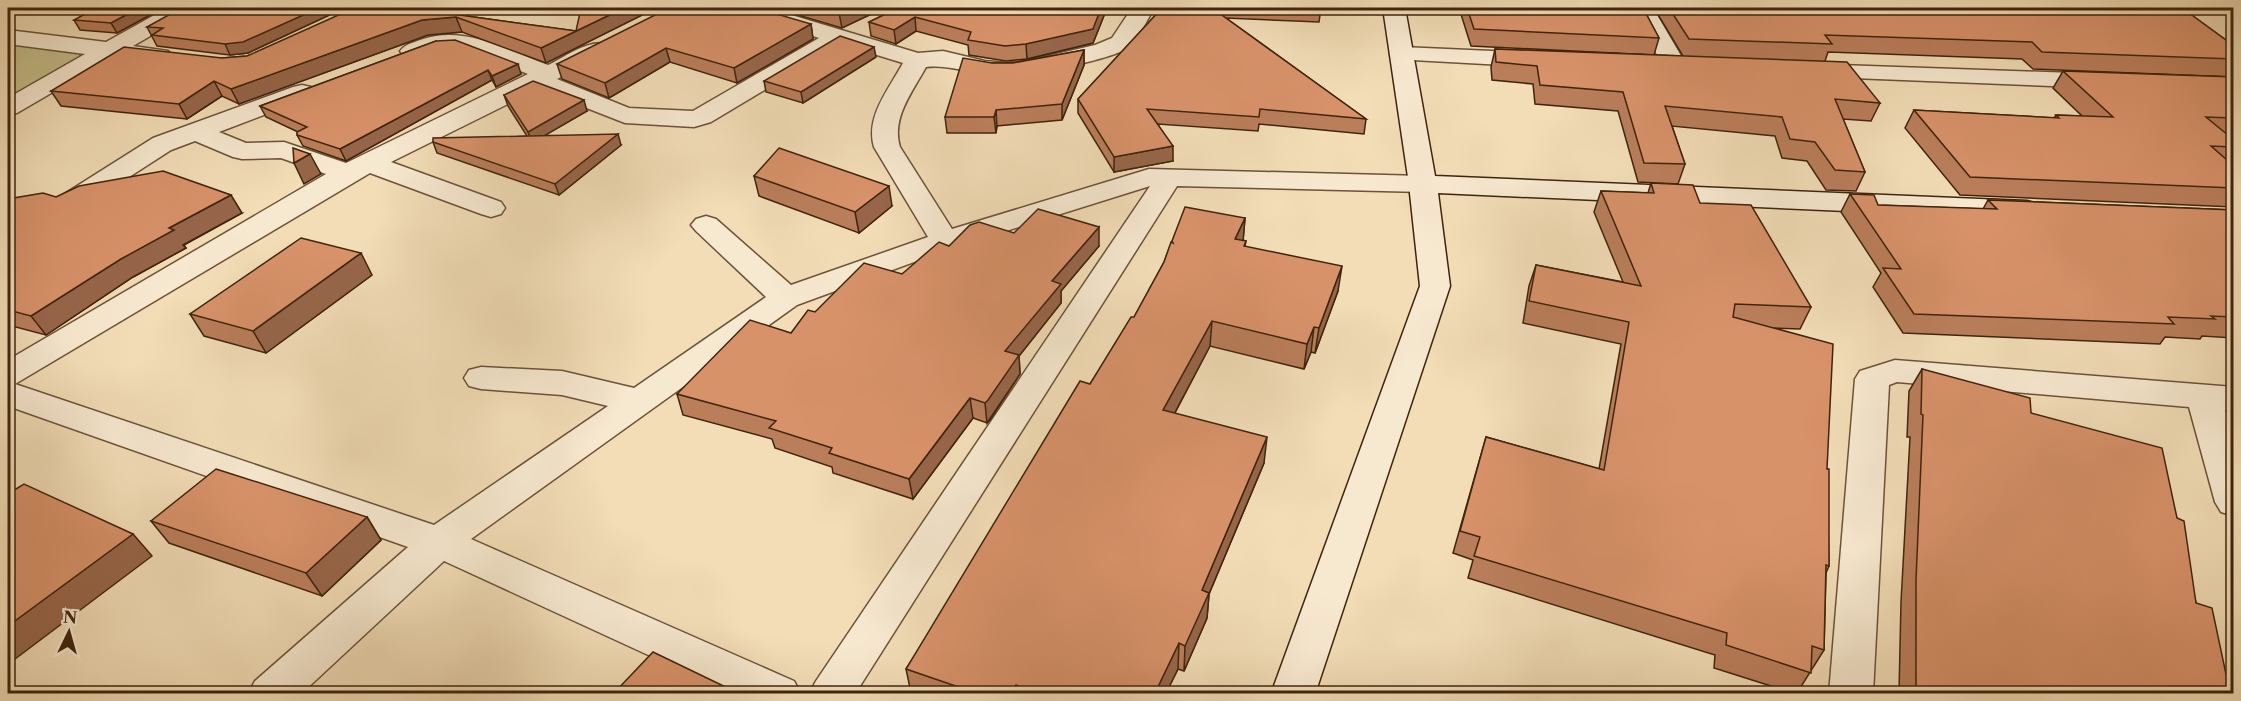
<svg xmlns="http://www.w3.org/2000/svg" width="2241" height="701" viewBox="0 0 2241 701" font-family="'Libre Caslon Text',serif">
	<style>
		.green { fill: #c3be89; stroke: #81714b; stroke-width: 1.5 }
		.lines { fill: none; stroke-linecap: round; stroke-linejoin: round }
		.street-casing { stroke: #6c5238; stroke-width: 3 }
		.secondary-casing { stroke: #3f240d; stroke-width: 3 }
		.street { fill: #f7e9d0; fill-rule: evenodd }
		.secondary { fill: #f7e9d0; fill-rule: evenodd }
		.wall { fill: #ba7e5b; stroke: #3f240d; stroke-width: 1.5 }
		.shaded-wall { fill: #97664a; stroke: #3f240d; stroke-width: 1.5 }
		.building { fill: #d8926a; stroke: #3f240d; stroke-width: 1.5 }
	</style>
	<rect width="100%" height="100%" fill="#f2ddb7"/>
	<filter id="stains"><feTurbulence type="fractalNoise" baseFrequency=".00333" numOctaves="4"/><feColorMatrix values="0 0 0 0 .2 0 0 0 0 .09 0 0 0 0 .02 0 0 0 .5 -.17"/></filter>
	<radialGradient id="worn" r=".72"><stop offset=".6" stop-color="#630" stop-opacity="0"/><stop offset="1" stop-color="#630" stop-opacity=".3"/></radialGradient>
	<path class="green" d="M8,43L78,52L82,59L8,101Z"/>
	<g class="lines">
		<defs>
			<g id="street">
				<path d="M167,8H193L190,13L133,46L168,51L172,56L168,61L160,63L113,57L17,113L8,115V98L85,54L8,44V30L106,42Z"/>
				<path d="M735,8H768L918,53L943,51L985,61L1006,63L1027,61L1095,45L1112,38L1132,8H1154C1148,19 1139,37 1129,47C1118,58 1022,78 1003,77C977,76 952,64 926,67C913,91 891,118 900,147L952,229L1149,169L1423,176L1433,178L1437,184L1433,190L1423,192L1177,186L855,694H809L816,681L1150,186L955,247L797,305L471,539L794,681L801,694H733L444,561L301,694H248L255,681L408,547L8,406V360L326,174L281,158L242,159L233,157L195,141L171,150L78,210L68,213L58,210L54,204L58,198L153,138L293,87L302,85L311,87L314,92L311,97L219,132L246,143L284,142L346,163L528,74C510,67 476,50 458,48C439,46 422,61 404,56L400,51C405,44 413,43 420,40C464,24 506,50 548,65C565,57 588,39 607,44L611,49L607,54L557,79L629,108L693,111L819,38L738,13ZM841,44L903,63C889,89 865,117 874,147L928,237L791,285L716,219L706,216L696,219L691,225L696,231L766,297L634,388L562,371L481,367L469,370L464,378L469,386L481,389L562,395L608,406L434,525L15,384L370,173L481,214L491,217L501,214L505,208L501,202L391,162L538,89L625,123L694,127L711,122Z"/>
				<path d="M1631,8H1653L1687,66L1684,71L1675,73L1666,71Z"/>
				<path d="M1402,47L1538,53L1546,55L1550,60L1546,65L1538,67L1394,59L1390,54L1394,49Z"/>
				<path d="M1811,64L2102,74L2111,76L2114,81L2111,86L2102,88L1802,76L1799,71L1802,66Z"/>
				<path d="M1895,360L2234,387V411L2225,410L2234,438V516L2221,512L2215,502L2189,407L1897,382L1889,385L1873,694H1829L1855,379L1860,371Z"/>
			</g>
			<path id="secondary" d="M1383,8H1405L1435,176L2027,201L2037,204L2041,210L2037,216L2027,219L1438,193L1450,286L1315,694H1271L1420,286L1409,184Z"/>
		</defs>
		<use href="#street" class="street-casing"/>
		<use href="#secondary" class="secondary-casing"/>
		<use href="#street" class="street"/>
		<use href="#secondary" class="secondary"/>
	</g>
	<g class="wall">
		<path d="M163,8L117,33L80,30L74,20Z"/>
		<path d="M409,8L576,31L656,8L546,63L462,32L428,35L239,104L222,96L187,119L61,106L51,91L222,58L247,56Z"/>
		<path d="M774,8H884L842,28Z"/>
		<path d="M898,8H1107L1093,43L1027,59L1006,61L969,55L968,45L916,31L896,44L871,36L869,22Z"/>
		<path d="M1162,8H1321L1319,22L1226,18L1366,119L1364,134L1259,124L1258,131L1158,124L1173,161L1114,172L1078,113V99Z"/>
		<path d="M1459,8H1643L1659,38L1654,55L1471,46Z"/>
		<path d="M1654,8H2182L2234,46V77L2033,69L2022,59L1828,52L1825,61L1880,103L1871,121L1843,119L1865,172L1856,191L1826,190L1807,161L1782,158L1775,136L1672,126L1685,164L1678,184L1638,182L1618,111L1535,104L1533,84L1492,80L1491,67L1495,49L1683,56Z"/>
		<path d="M338,11L248,53L230,55L157,46L147,27Z"/>
		<path d="M811,24L813,39L737,83L670,62L609,98L562,79L557,64Z"/>
		<path d="M436,41L521,74L496,87L492,80L346,161L303,146L297,135L298,132L266,117L260,106Z"/>
		<path d="M1084,50V65L1062,120L997,126L996,133H947L945,117L992,63H1013Z"/>
		<path d="M876,57L803,103L766,92L764,81Z"/>
		<path d="M2063,71L2234,77V137L2229,136L2234,140V158L2230,163L2234,166V207L1960,195L1905,128L1914,110L2054,118L2056,115L2082,116L2053,88Z"/>
		<path d="M504,95L587,111L545,135L621,145L559,195L437,153L433,142L527,136L508,106Z"/>
		<path d="M754,176L892,206L859,233L759,196Z"/>
		<path d="M1651,183L1700,203L1811,307L1800,329L1773,328L1827,469L1829,566L1826,573L1824,650L1797,693H1793L1714,668L1715,655L1468,578L1473,560L1453,553L1486,437L1599,469L1621,344L1523,323L1529,286L1536,265L1623,282L1594,212L1601,191L1648,193Z"/>
		<path d="M1850,194L1878,205L1983,209L1988,200L2234,210V338L2202,336L2200,339L2165,337L2160,344L1903,333L1873,287L1881,273L1841,212Z"/>
		<path d="M8,199L242,213L184,245L186,248L133,277L46,335L8,325Z"/>
		<path d="M1245,218L1243,240L1246,241L1245,246L1338,291L1315,353L1311,352L1304,369L1210,346L1175,413L1264,463L1209,594L1207,618L1184,671L1178,669L1166,693H911L906,669L1090,384L1134,317L1164,262L1172,241Z"/>
		<path d="M1014,233L1099,246L1061,291V303L1019,356L1020,374L990,420L987,423L973,418L913,499L833,473L832,467L775,448L772,439L683,415L677,394L791,333L815,312L902,274L949,246Z"/>
		<path d="M372,275L266,353L204,336L190,314Z"/>
		<path d="M1922,369L2031,413L2177,518L2196,603L2230,693H1899L1901,602L1910,437H1907L1909,391Z"/>
		<path d="M367,517L381,540L322,596L169,543L151,521Z"/>
	</g>
	<g class="shaded-wall">
		<path d="M139,8H163L117,33L111,23Z"/>
		<path d="M319,8H336L338,11L248,53L230,55L225,44Z"/>
		<path d="M624,8H659H656L546,63L541,48Z"/>
		<path d="M852,8H884L842,28L839,13Z"/>
		<path d="M1101,8H1107L1093,43L1027,59L1026,44Z"/>
		<path d="M456,17L462,32L428,35L239,104L231,89L422,20Z"/>
		<path d="M915,17L916,31L896,44L894,30Z"/>
		<path d="M811,24L813,39L737,83L734,68Z"/>
		<path d="M874,47L876,57L803,103L801,92Z"/>
		<path d="M666,48L670,62L609,98L605,83Z"/>
		<path d="M1084,50V65L1062,120V104Z"/>
		<path d="M518,64L521,74L496,87L492,76Z"/>
		<path d="M488,70L492,80L346,161L340,149Z"/>
		<path d="M214,81L222,96L187,119L179,104Z"/>
		<path d="M584,100L587,111L532,143L528,132Z"/>
		<path d="M996,110L997,126L996,133L994,117Z"/>
		<path d="M618,134L621,145L559,195L555,184Z"/>
		<path d="M1173,146V161L1114,172V157Z"/>
		<path d="M310,154L321,174L304,184L294,163Z"/>
		<path d="M889,186L892,206L859,233L855,212Z"/>
		<path d="M231,195L242,213L183,245L186,248L133,277L46,335L31,316L169,228Z"/>
		<path d="M1245,218L1243,242L1235,239Z"/>
		<path d="M1099,227V246L1061,291V303L1019,356L1020,374L987,423L985,403L1005,351L1052,281Z"/>
		<path d="M361,253L372,275L266,353L253,331Z"/>
		<path d="M1342,266L1338,291L1315,353L1319,328Z"/>
		<path d="M1212,321L1210,346L1163,435V410Z"/>
		<path d="M1314,327L1311,352L1304,369L1307,344Z"/>
		<path d="M970,398L973,418L913,499L909,479Z"/>
		<path d="M1267,437L1264,463L1209,594L1207,618L1184,671L1185,646L1202,590Z"/>
		<path d="M367,517L381,540L322,596L306,573Z"/>
		<path d="M133,534L152,556L11,662L8,658V626Z"/>
		<path d="M1179,643L1178,669L1166,693H1155Z"/>
		<path d="M1016,685L1017,693H1011Z"/>
	</g>
	<g class="building">
		<path d="M96,8H139L111,23L74,20Z"/>
		<path d="M181,8H319L243,42L225,44L152,35L163,28L147,27Z"/>
		<path d="M354,8H409L576,31L581,8H624L541,48L456,17L422,20L231,89L214,81L179,104L51,91L124,47L222,58L247,56Z"/>
		<path d="M669,8H756L811,24L734,68L666,48L605,83L557,64Z"/>
		<path d="M820,8H852L839,13Z"/>
		<path d="M898,8H1101L1093,29L1026,44L1005,46L968,40L971,32L915,17L894,30L869,22Z"/>
		<path d="M1162,8H1212L1366,119L1260,109L1259,117L1147,109L1173,146L1114,157L1078,99Z"/>
		<path d="M1467,8H1643L1659,38L1474,29Z"/>
		<path d="M1669,8H2182L2234,46V59L2042,52L2032,42L1825,35L1832,44L1689,39Z"/>
		<path d="M840,36L874,47L801,92L764,81Z"/>
		<path d="M455,40L518,64L492,76L488,70L340,149L297,135V132L307,127L260,106L436,41Z"/>
		<path d="M1495,49L1847,62L1880,103L1835,99L1865,172L1835,170L1815,142L1790,139L1782,117L1665,106L1685,164L1644,163L1623,92L1540,85L1537,66L1496,62Z"/>
		<path d="M1084,50L1062,104L996,110L994,117H945L963,58L992,63H1013Z"/>
		<path d="M2063,71L2234,77V118L2206,117L2234,140V147L2211,146L2234,166V188L1970,177L1914,110L2059,118L2056,115L2113,117Z"/>
		<path d="M533,81L584,100L528,132L504,95Z"/>
		<path d="M618,134L555,184L433,142V138Z"/>
		<path d="M293,148L310,154L294,163Z"/>
		<path d="M779,148L889,186L855,212L754,176Z"/>
		<path d="M163,171L231,195L169,228L174,230L121,259L31,316L8,310V199L43,193L56,197L79,186Z"/>
		<path d="M1651,183L1693,185L1700,203L1751,205L1811,307L1735,304L1733,317L1833,344L1827,469H1829V566L1826,565L1824,650L1812,646L1811,673L1726,645L1727,633L1474,556L1480,537L1460,531L1486,437L1604,470L1629,322L1529,301L1536,265L1641,286L1601,191L1654,193Z"/>
		<path d="M1850,194L1874,195L1878,205L1997,209L1988,200L2234,210V317L2211,316L2215,319L2168,317L2174,324L1914,314L1883,268L1901,269Z"/>
		<path d="M1185,207L1245,218L1235,239L1246,241L1244,246L1342,266L1319,328L1314,327L1307,344L1212,321L1163,410L1267,437L1202,590L1209,593L1185,646L1179,643L1155,693H1038L1016,685L1011,693H976L906,669L1080,381L1090,384L1131,317H1134L1164,262L1171,242L1173,243L1172,241Z"/>
		<path d="M1038,209L1099,227L1052,281L1061,284L1005,351L1019,355L988,400L985,403L970,398L909,479L829,453L832,448L769,428L776,421L677,394L750,320L791,333L808,310L815,312L864,263L902,274L939,242L949,246L970,225L979,222L1014,233Z"/>
		<path d="M301,238L361,253L253,331L190,314Z"/>
		<path d="M1922,369L2030,398L2031,413L2162,448L2177,518L2184,521L2196,603L2212,608L2230,693H1916V580L1923,415L1921,414Z"/>
		<path d="M216,469L367,517L306,573L151,521Z"/>
		<path d="M8,484L16,489L24,484L133,534L8,626Z"/>
		<path d="M653,652L738,693H614Z"/>
	</g>
	<rect width="2241" height="701" fill="none" stroke="#f2ddb7" stroke-width="30"/>
	<rect x="9" y="9" width="2223" height="683" fill="none" stroke="#3f240d" stroke-width="3"/>
	<rect x="15" y="15" width="2211" height="671" fill="none" stroke="#3f240d" stroke-width="1.5"/>
	<g transform="translate(69 632) rotate(5)" stroke="#f7e9d0" stroke-width="4.5" paint-order="stroke">
	<path d="M0-4.5L10 22L0 15L-10 22Z" fill="#3f240d"/>
	<text y="-9" font-size="16" font-weight="bold" text-anchor="middle" fill="#3f240d">N</text>
	</g>
	<rect width="100%" height="100%" filter="url(#stains)"/>
	<rect width="100%" height="100%" fill="url(#worn)"/>
</svg>
